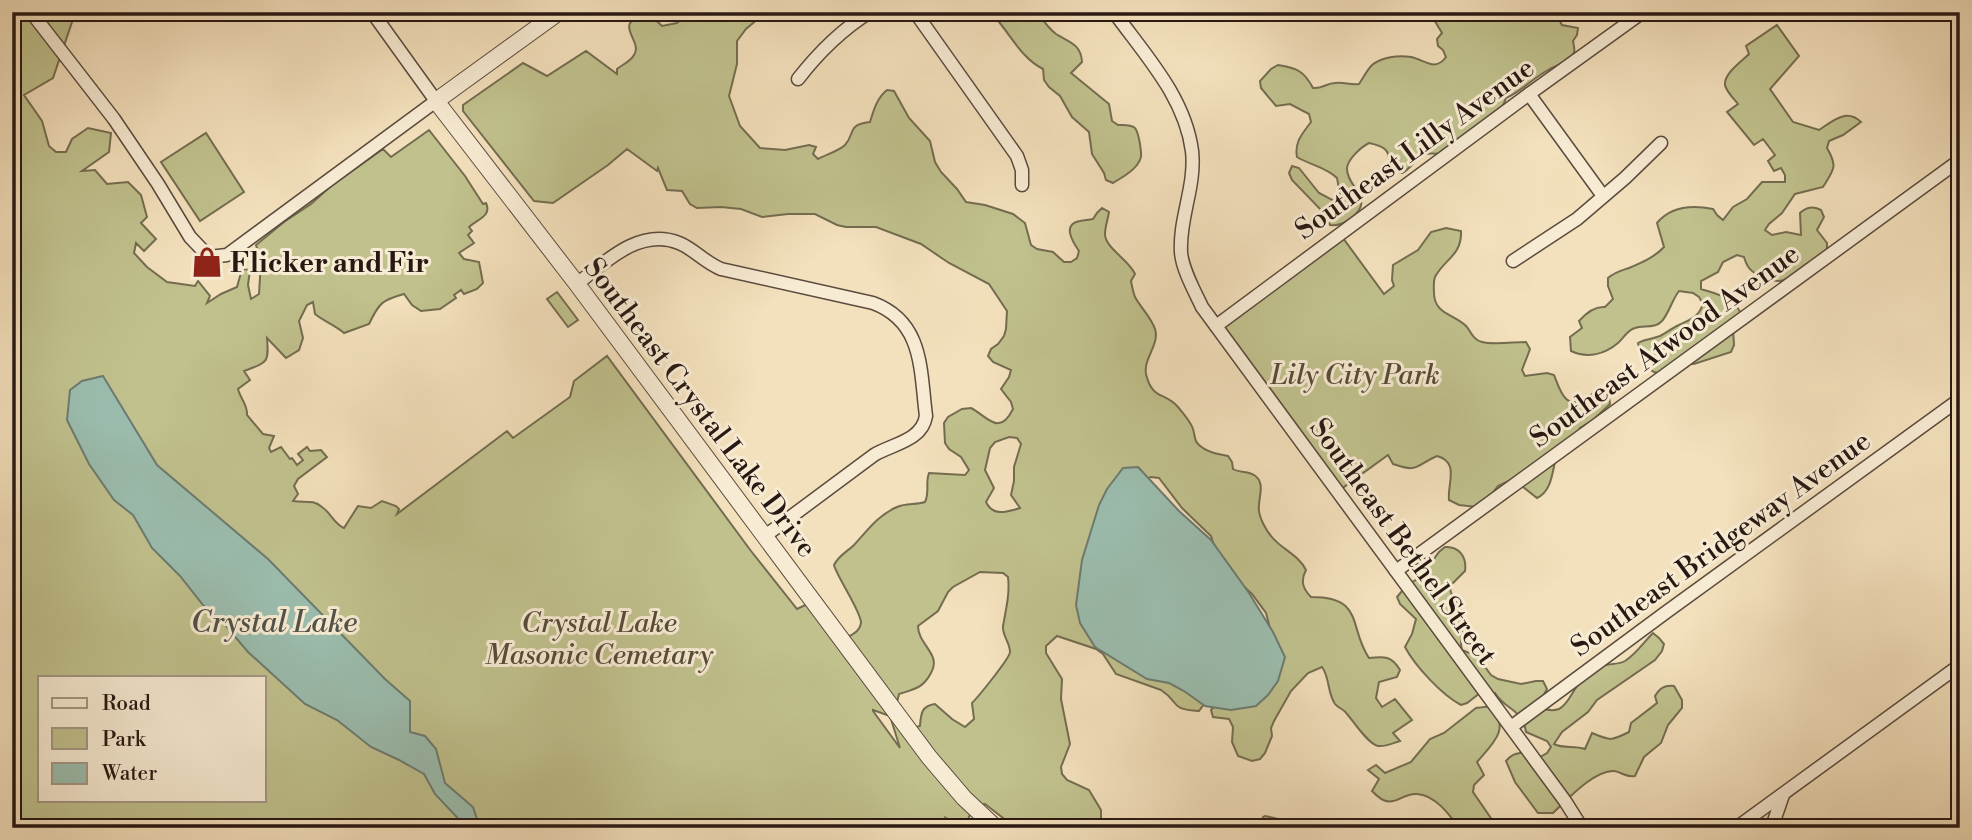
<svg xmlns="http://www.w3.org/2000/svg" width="1972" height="840" viewBox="0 0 1972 840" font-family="'Libre Bodoni',serif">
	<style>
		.green { fill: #c0c18d; stroke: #746c50; stroke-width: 2; fill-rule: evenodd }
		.water { fill: #9bbdae; stroke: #6d7b70; stroke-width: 2 }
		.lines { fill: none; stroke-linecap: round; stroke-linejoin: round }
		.minor-casing { stroke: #5b4a3d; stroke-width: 15 }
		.tertiary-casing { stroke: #5b4a3d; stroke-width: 18 }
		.minor { stroke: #f7ebd3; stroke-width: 12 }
		.tertiary { stroke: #f7ebd3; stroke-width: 16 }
		.labels { text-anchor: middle; stroke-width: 6; stroke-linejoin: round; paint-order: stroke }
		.street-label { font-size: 28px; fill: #281813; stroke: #f7ebd3 }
		.poi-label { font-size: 28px; font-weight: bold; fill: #281813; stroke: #f7ebd3; text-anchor: start }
		.park-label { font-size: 28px; font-style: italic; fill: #564b38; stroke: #f7ebd3 }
		.water-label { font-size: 30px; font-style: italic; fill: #505249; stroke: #f7ebd3 }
	</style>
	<rect width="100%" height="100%" fill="#f3e0bc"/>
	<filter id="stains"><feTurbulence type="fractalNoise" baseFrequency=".00286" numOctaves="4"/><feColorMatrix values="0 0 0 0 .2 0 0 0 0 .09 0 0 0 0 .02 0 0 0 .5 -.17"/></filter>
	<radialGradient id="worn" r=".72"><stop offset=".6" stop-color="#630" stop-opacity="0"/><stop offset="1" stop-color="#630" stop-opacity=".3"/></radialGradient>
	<g class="green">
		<path d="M12,12H62L72,22L53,78L24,95L42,121L49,146L56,152H66L72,139L88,128L111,133L109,152L82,171L95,170L107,184L128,182L141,195L147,217L141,223L156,239L144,251L136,243L134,253L147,267L167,282L195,286L198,281L210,296L207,303L221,294L237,287L242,269L250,270L248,285L251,299L259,294L261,261L256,245L284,222L311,204L331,186L383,149L391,157L429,130L465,176L483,204L486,203C492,216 478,219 469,227L472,231L468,235L474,243L459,253L464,259L479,262L483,283L477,289L464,294L461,290L454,295L456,298L440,309L421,311L412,305L404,294C382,300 379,303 369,324L344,333C335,325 325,322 315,314L313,302L307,305L299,321L303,338L299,350L286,358L267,338C269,363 268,362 244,371L250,380L238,389C240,398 248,405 247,415L263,434L274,436L269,448L271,452L281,447L290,459L292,458L297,465L303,460L298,454L307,447L310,451L321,450L327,457L298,479L294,486L298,494L293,501C304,503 313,499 322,507C331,513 334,524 344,528L358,506L371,508L382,501L396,506L399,509L397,514L507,431L513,438L570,397L574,381L607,356L751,551L797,609L816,600L843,633L850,636C855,633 860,630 861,623C862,613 837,577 834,565C839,555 847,552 854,545C868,530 877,516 897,507C906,503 916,505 925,502C930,492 925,483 929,473L965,475L969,470L961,457L949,449L945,443L944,423L948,417L962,409L971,408C988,417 999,437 1013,409L1011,402L1001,389L1009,377L1011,370L993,362L988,356L991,349L998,344L1004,336L1006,329L1007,311L989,284L949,263L921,244L876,227H846L837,225L815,214H788L762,217L741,209L721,207L697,208L690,204L682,191L667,190L658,168L657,171L627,149L608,165L553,203L534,201L463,111V105L523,63L547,76L586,51L617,74V69C622,65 631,61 634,55C643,42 616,26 638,17C649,13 655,19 662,26L677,23L688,12H766L746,29L737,41V64L729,96L740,126L760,148L785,150L809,145L816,147L813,154L818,159C825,155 839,151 845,145C856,133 846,125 870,122C874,109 877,98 887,90L894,91L909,118L930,141L935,162L941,172L957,189L966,202L985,205L1013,214L1025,223L1031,245L1037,249L1053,252L1064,262H1071L1077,258L1079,251C1072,241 1062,224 1080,221C1085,220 1089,220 1093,219L1097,213L1102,208L1109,212C1108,219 1105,227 1105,234C1105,248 1129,260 1135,274L1131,281C1132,286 1133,292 1135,297C1141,308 1151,317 1155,329C1160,344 1143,359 1146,374C1152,400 1165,392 1178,407C1183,413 1191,422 1193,429C1195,435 1194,440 1198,444C1206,452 1217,454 1228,456L1232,462L1233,469C1240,473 1248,471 1254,475C1267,483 1257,500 1259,511C1260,519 1266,530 1271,536C1281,549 1299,555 1306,570C1300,581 1303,589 1311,597C1365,597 1348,627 1369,658C1384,656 1392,656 1400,670L1397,677L1379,682L1376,698L1382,707L1395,699L1412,720L1393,733L1400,741C1393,743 1385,747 1378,746C1368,744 1354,722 1347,714C1344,709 1338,708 1335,704C1327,692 1330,678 1322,667L1308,673L1291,691L1274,721L1271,728L1272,736L1265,753L1260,759L1252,761L1238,756L1232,742L1233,727L1229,719L1213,717L1211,710L1272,636L1266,613L1252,594L1228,572L1217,555L1211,536L1182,508L1159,478L1151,477L1144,480L1150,667L1204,704L1199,711C1168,709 1181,703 1161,690L1116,674L1103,654L1096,649L1057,636L1046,646V653L1062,679L1061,699L1070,744L1061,767L1062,774L1067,780L1089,790L1101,810V818L1089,828H1009L1003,818L985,804C972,805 970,814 966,825H959L946,818L952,828H12ZM1009,437L1017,438L1021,444L1014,467V481L1011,495L1020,508C1007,512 993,517 986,502L994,488L985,470L990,448L995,442ZM980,572L1003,573L1008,577C1010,594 1006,609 1003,626C1002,635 1010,643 1010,652C1010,658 978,697 972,703L974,719L965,727L952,719L935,704C921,706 921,714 920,726L913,728L897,702L899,694C915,689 923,688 931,673C942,654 918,645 918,626L938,611L948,592L953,587ZM40,677H264V800H40ZM873,710L890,716L900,748L873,711Z"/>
		<path d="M1001,12H1037C1043,20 1048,28 1056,34C1069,42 1081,44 1082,62L1071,73L1109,104L1112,121L1118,125C1137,124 1137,128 1140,144C1141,154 1143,157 1137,165C1131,173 1121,178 1113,183L1106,180L1104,173L1092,154L1089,132L1072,117L1060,96L1049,87L1044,80L1043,69C1023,59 1013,39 999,22Z"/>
		<path d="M1414,12H1560L1558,18L1562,25L1578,28L1577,35L1573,41C1574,47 1576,51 1572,56C1565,64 1556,65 1548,70C1532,79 1523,90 1506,98L1501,111L1455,155C1446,155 1433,152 1425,154C1415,158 1411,169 1402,173L1394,171L1389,166C1391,149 1383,146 1369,143C1361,147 1348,159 1347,168C1346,187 1377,199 1351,218C1344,223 1339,226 1330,225L1323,212L1292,180L1289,173L1292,166L1299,168L1319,193L1336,202L1340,194L1337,178C1326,167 1310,165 1297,157C1294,142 1303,133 1311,122L1309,114L1290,104L1276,106L1261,88L1260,81L1271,69L1278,65C1297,68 1304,71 1313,88C1322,89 1327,83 1335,83C1344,82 1350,85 1359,84C1363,78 1367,70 1372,65C1382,57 1398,55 1411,57C1425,60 1435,72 1446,57L1443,50L1438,46L1437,39L1442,33L1433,18L1418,16Z"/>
		<path d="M1777,25L1799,56L1770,89L1793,122L1819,130C1833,121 1846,108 1861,122L1843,135L1829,141L1827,148C1838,167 1834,169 1823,187L1795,194L1782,213L1769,224L1765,230L1772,235L1786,232L1801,235L1800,213C1807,207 1812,206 1821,210L1824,217L1817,230L1827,243V250C1816,259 1793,280 1779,281C1774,282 1768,278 1763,277C1752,273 1747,268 1744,257L1737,255L1723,262L1718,272L1701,281V289C1717,294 1737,298 1742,317L1733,329L1734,345L1731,352L1694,364L1679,363L1661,374L1654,372L1643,365L1638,343C1645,339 1652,339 1660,336C1666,333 1672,328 1679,325C1691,319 1698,318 1703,304L1699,297L1693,293L1679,291C1672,300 1669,313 1662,321C1655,329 1644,325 1635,328C1627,330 1624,338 1618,343C1605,354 1588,359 1571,351L1570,337L1582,328L1579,321C1586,313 1594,306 1605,307L1613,299L1608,286V278C1615,272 1620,271 1629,268C1641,263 1655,257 1664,247L1657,223C1671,206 1693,205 1713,209L1717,215L1723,220L1733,207L1747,199L1762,182H1785V175L1781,168L1774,171L1768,161L1775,155L1763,139L1754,145L1727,112L1738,104C1734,99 1726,91 1725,85C1724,73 1742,61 1749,54L1746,46Z"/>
		<path d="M206,133L244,192L200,221L161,162Z"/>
		<path d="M1446,228L1461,231C1462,256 1444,259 1435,277C1433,282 1434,289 1434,294C1435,315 1455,314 1467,327C1471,333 1474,340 1482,342C1493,345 1514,342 1526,342L1530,349L1522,370L1525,376L1547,373L1554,375C1559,387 1565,411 1583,399C1590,395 1595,392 1604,390L1609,396L1610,404L1593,420L1580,428L1573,442L1556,458C1552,472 1552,491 1537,498L1513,479L1498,486L1484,504L1477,507L1459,505L1449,500C1447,484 1460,462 1437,456C1414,466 1419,473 1393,464L1388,455L1337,492L1216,326L1340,234L1384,294L1394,286L1392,280L1393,265L1418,250L1431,232Z"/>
		<path d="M557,292L578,320L568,327L547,299Z"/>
		<path d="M1445,547C1459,546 1467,557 1465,571L1450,586C1450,598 1459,603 1463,614C1466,624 1458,635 1462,650L1477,656L1491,675L1498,679L1521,684L1536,681H1543L1547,689L1540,702L1543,708C1549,711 1553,711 1559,709C1570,703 1572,690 1580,683C1586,678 1595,669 1603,666C1610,663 1618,665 1625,661C1636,654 1643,643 1653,633L1659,638L1664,644L1662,651L1655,660L1597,700L1588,712L1562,732L1554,744C1564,749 1574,745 1585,749L1592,733C1611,741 1611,741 1629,732L1631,723L1657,703L1655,696C1660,688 1664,685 1674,686L1682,700V708L1668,725L1661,743L1644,757L1635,776C1626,778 1622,772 1614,771C1594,770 1567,800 1553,813H1538L1515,782L1506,761C1516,749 1526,753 1540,757L1547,753L1551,747L1547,741L1526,732C1522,708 1505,710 1495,693H1480L1467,703L1461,705C1442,695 1415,666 1405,647L1412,634L1416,619L1400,604L1397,597L1407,585L1421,577L1439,552Z"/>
		<path d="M1493,706C1509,731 1494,742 1477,762L1484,775L1474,785L1473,792L1495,824V828H1459C1449,814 1435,795 1417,794C1400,792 1393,814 1372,791L1379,779L1368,770L1376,765L1385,773L1411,762L1430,739L1444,733L1476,708Z"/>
		<path d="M1265,816L1287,821L1286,828H1261L1263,817Z"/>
	</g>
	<g class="water">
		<path d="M103,376L157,465L268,559L385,679L410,701V732L425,736L436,749L445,783L473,807L478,822L487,828H467L435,794L424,774L399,760L371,747L337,720L305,704L248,652L226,626L203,605L180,576L152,548L133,515L114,500L89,464L67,420L70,390L82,381Z"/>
		<path d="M1138,467L1179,511L1211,540L1249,593L1273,632L1285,657L1278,681L1268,695L1256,706L1231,710L1205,706L1184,691L1169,683L1147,679L1095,647L1080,623L1076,605L1082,560L1099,505L1107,489L1123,468Z"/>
	</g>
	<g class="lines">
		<defs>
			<g id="minor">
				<path d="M31,12L114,119L158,184L190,237L209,257L227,255L436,101L372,12"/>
				<path d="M915,12L1017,156L1022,170V185"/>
				<path d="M1114,12C1145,55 1185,97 1192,151C1196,186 1179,218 1181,252C1182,269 1195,292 1202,307L1565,801L1582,828"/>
				<path d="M798,79C819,52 841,30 870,12"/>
				<path d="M1529,94L1603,196"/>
				<path d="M1513,261L1577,219L1625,178L1661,143"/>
				<path d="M577,284C605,262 640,227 679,243C694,249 704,262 721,269L873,303C924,322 920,370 926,416C922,441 892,444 874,455L765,536"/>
				<path d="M1216,326L1529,94L1643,12"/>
				<path d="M1396,571L1960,160"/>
				<path d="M1511,727L1665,613L1960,399"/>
				<path d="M1736,828L1960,665"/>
				<path d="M1774,828V821L1783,795"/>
			</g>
			<path id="tertiary" d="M559,12L436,101L577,284L929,757L964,798L996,828"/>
		</defs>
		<use href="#minor" class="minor-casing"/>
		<use href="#tertiary" class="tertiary-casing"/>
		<use href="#minor" class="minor"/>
		<use href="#tertiary" class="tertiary"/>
	</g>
	<defs>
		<symbol id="shop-bare" viewBox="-9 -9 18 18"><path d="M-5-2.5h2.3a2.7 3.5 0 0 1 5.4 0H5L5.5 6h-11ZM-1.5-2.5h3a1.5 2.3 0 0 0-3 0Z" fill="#8f2418" stroke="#f7ebd3" stroke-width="2.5" paint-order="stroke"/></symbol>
	</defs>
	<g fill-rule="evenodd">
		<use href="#shop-bare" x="185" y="240" width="44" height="44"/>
	</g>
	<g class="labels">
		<g class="street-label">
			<text transform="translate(1414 148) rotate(-36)" y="10">Southeast Lilly Avenue</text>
			<text transform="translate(1664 345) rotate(-36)" y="10">Southeast Atwood Avenue</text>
			<text transform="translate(701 407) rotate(53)" y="10">Southeast Crystal Lake Drive</text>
			<text transform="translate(1404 541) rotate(54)" y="10">Southeast Bethel Street</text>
			<text transform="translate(1720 543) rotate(-36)" y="10">Southeast Bridgeway Avenue</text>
		</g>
		<g class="poi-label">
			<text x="230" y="272">Flicker and Fir</text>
		</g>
		<g class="park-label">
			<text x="1355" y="384">Lily City Park</text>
			<text x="599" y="632">Crystal Lake<tspan x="599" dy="32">Masonic Cemetary</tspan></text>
		</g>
		<g class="water-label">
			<text x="274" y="632">Crystal Lake</text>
		</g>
	</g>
	<rect width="1972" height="840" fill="none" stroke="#f3e0bc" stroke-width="42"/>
	<rect x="14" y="14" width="1944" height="812" fill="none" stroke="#281813" stroke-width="3.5"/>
	<rect x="21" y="21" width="1930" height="798" fill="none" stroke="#281813" stroke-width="2"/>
	<rect x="38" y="676" width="228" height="126" fill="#f7ebd3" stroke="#a49786" stroke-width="2"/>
	<rect x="52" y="698" width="35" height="10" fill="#f7ebd3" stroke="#a49786" stroke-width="2"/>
	<text x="102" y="710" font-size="21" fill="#281813">Road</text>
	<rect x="52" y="728" width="35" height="21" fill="#c0c18d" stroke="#a49786" stroke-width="2"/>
	<text x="102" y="746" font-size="21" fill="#281813">Park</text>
	<rect x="52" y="763" width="35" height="21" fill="#9bbdae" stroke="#a49786" stroke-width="2"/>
	<text x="102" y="780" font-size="21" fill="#281813">Water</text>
	<rect width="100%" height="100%" filter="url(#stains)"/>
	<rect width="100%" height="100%" fill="url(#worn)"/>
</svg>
